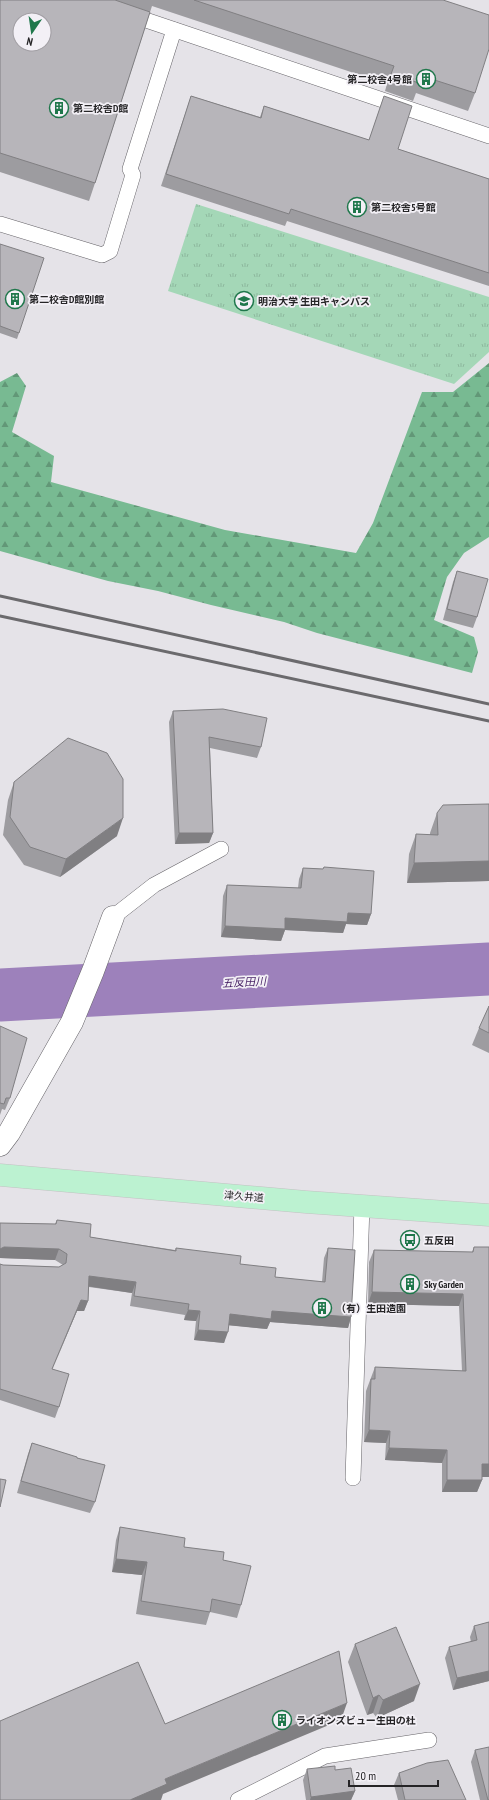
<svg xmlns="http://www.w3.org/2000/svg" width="489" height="1800" viewBox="0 0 489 1800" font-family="'PT Sans Narrow','Noto Sans JP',sans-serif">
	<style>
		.forest { fill: url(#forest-firs) }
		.park { fill: url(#park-tufts) }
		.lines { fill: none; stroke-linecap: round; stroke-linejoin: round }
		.river { stroke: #9d81bb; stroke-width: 53 }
		.lane-casing { stroke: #666469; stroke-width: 16 }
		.street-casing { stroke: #666469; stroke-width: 23 }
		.primary-casing { stroke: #c2c2c2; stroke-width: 23 }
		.lane { stroke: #fff; stroke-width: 15 }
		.street { stroke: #fff; stroke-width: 22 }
		.primary { stroke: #bcf2d1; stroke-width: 22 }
		.rail { stroke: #6b6a6d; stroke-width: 3 }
		.wall { fill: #9d9ca0 }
		.shaded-wall { fill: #807f82 }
		.building { fill: #b7b5ba; stroke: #807f82; fill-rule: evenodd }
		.labels { text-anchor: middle; stroke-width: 3.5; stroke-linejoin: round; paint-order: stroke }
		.poi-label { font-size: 10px; font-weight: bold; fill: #252426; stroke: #f3f0f6; text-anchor: start }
		.street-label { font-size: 10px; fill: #252426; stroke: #f3f0f6 }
		.water-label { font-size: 11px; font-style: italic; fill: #431d62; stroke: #f3f0f6 }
	</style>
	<defs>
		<pattern id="forest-firs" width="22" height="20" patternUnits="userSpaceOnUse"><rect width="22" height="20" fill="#78ba92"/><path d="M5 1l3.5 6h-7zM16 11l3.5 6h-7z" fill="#629777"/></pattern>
		<pattern id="park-tufts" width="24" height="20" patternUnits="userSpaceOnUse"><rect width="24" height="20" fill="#a4d7b7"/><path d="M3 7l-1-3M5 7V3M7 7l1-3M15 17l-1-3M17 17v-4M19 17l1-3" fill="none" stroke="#8db89d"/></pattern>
	</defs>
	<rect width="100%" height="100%" fill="#e5e3e8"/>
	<path class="forest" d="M489,363V537L464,553L447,577L434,620L474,637L478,652L472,673L317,633L284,622L211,605L158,591L108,581L0,551V382L17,373L26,386L12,432L54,456L51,482L225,530L356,553L373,523L422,392H453Z"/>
	<path class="park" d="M196,204L489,297V352L454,384L168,291Z"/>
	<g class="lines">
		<path class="river" d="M0,995L489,969"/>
		<defs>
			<g id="lane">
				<path d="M128,14L489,136"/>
				<path d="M0,224L102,255L110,251L133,175L130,169L174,30"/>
				<path d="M113,917L154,885L221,849"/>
				<path d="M353,1478L362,1205"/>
				<path d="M238,1800L325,1756L429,1740"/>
			</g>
			<path id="street" d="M0,1145L9,1133L72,1022L93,971L113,917"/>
			<path id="primary" d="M0,1175L306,1202L489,1215"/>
		</defs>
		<use href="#lane" class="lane-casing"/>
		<use href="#street" class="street-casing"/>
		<use href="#primary" class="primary-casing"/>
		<use href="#lane" class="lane"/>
		<use href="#street" class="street"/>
		<use href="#primary" class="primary"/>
		<g class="rail">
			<path d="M0,596L489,704"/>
			<path d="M0,616L489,721"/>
		</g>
	</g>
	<g class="wall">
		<path d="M0,0H443L475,93L468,111L416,93L413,101L385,91L387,84L152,6L95,183L89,201L0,172Z"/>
		<path d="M191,96L260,117L264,106L369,140L384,96L398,149L489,179V286L287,221L285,226L161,186Z"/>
		<path d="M0,244L19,333L17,339L0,333Z"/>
		<path d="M457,571L477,617L473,628L443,620L453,582Z"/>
		<path d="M173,711L261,747L257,758L210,748L213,833L209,843L175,844L169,722Z"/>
		<path d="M14,782L117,836L60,877L24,865L3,835L8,800Z"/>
		<path d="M489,804V881L407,883L409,854L416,834L430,835V833L437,813Z"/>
		<path d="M324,867L371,914L367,925L346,924L343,933L285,930L281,941L221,937L223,896L227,885L298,888L299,879L303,868L323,869Z"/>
		<path d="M489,1006V1053L472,1045L479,1028Z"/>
		<path d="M0,1026L10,1098L5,1110L2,1109L0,1115Z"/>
		<path d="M57,1220L90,1237L175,1250L176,1248L240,1264L275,1277L322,1282L324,1258L328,1248L351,1317L348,1328L270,1322L267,1329L228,1325L224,1343L194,1340L196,1321L184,1320L185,1315L130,1306L132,1293L89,1287L88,1301L84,1311H77L52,1369L59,1407L55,1418L0,1400V1264L3,1265L59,1267L63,1265L55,1260L0,1258V1223L55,1224Z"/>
		<path d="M474,1247H489V1477H482V1480L477,1492H442V1463L385,1460L386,1443L364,1442L366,1391L375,1367L462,1371L459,1306L368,1304L369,1262L374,1250L472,1252Z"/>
		<path d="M32,1443L77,1458L95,1502L90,1513L17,1493L28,1454Z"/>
		<path d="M120,1527L184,1547L223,1560L241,1605L237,1618L210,1612L206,1625L136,1614L142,1575L112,1572L116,1540Z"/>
		<path d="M489,1622V1681L453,1690L445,1658L449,1647L471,1642L470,1637L474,1626Z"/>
		<path d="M355,1644L414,1701L377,1718L373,1713L367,1715L348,1662Z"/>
		<path d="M475,1750L489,1800H480L471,1762Z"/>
		<path d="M307,1769L335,1770L355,1791L351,1800H306L303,1780Z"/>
		<path d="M399,1773L466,1800H398L394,1785Z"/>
	</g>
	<g class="shaded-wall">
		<path d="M123,818L117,836L60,877L66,859Z"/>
		<path d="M179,833H213L209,843L175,844Z"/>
		<path d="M489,861V881L407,883L414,863Z"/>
		<path d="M348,913L371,914L367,925L346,924L343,933L285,930L281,941L221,937L225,926L285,918Z"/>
		<path d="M4,1247L59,1249L55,1260L0,1258V1249Z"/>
		<path d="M89,1276L136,1282L132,1293L86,1286Z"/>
		<path d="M372,1292L463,1294L459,1306L368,1304Z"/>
		<path d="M81,1300L88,1301L84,1311H77L48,1380Z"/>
		<path d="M188,1310L200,1311L196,1321L184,1320Z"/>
		<path d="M272,1311L351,1317L348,1328L270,1322L267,1329L226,1325L230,1314Z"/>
		<path d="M198,1330L228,1332L224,1343L194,1340Z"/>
		<path d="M369,1430L390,1431L386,1443L364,1442Z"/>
		<path d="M389,1448L447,1450L442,1463L385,1460Z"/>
		<path d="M482,1464H489V1477H478Z"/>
		<path d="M447,1480H482L477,1492H442Z"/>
		<path d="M116,1559L147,1562L142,1575L112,1572Z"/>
		<path d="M489,1671V1681L453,1690L457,1678Z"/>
		<path d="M420,1684L414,1701L377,1718L383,1700Z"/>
		<path d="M379,1695L373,1713L367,1715L373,1698Z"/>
		<path d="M347,1703L341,1720L163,1794L161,1800H130L165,1779Z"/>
		<path d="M355,1791L351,1800H310L311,1797Z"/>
	</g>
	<g class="building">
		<path d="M0,0H115L150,12L95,183L0,153ZM20,20H44V44H20Z"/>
		<path d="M194,0H443L489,15V49L475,93L422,76L419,83L391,74L394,66Z"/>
		<path d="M191,96L261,118L264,106L369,140L384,96L412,106L398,149L489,179V273L291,209L289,214L166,174Z"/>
		<path d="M0,244L44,258L19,333L0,326Z"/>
		<path d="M457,571L488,579L477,617L447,609Z"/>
		<path d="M223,709L267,718L261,747L209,737L213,833H179L173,711Z"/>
		<path d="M68,738L107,753L123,779V818L66,859L30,847L10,817L14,782Z"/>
		<path d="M489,804V861L414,863L416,834L438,835L437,813L443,805Z"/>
		<path d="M324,867L374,871L371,914L348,913L347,922L285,918V929L225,926L227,885L301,888L303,868L323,869Z"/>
		<path d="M489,1006V1033L479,1028Z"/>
		<path d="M0,1026L27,1038L10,1098H6L4,1104L0,1103Z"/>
		<path d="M57,1220L91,1224L90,1237L176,1251V1248L241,1256L240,1264L276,1268L275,1277L325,1282L328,1248L355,1250L351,1317L272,1311L271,1319L230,1314L228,1332L198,1330L200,1311L188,1310L189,1304L134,1296L136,1282L89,1276L88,1301L81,1300L52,1369L69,1374L59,1407L0,1389V1264L3,1265L59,1267L66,1263L67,1254L59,1249L4,1247L0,1249V1223L56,1224Z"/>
		<path d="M474,1247H489V1464H482V1480H447V1450L389,1448L390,1431L369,1430L371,1379H375V1367L466,1371L463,1294L372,1292L374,1250L473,1252Z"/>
		<path d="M32,1443L77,1457V1458L105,1465L95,1502L21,1481Z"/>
		<path d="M0,1479L6,1480L0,1507Z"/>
		<path d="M120,1527L185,1538L184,1547L224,1552L223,1560L251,1566L241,1605L212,1599L210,1612L141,1601L147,1562L116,1559Z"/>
		<path d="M489,1622V1671L457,1678L449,1647L477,1640L474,1626Z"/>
		<path d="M396,1627L420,1684L383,1700L379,1695L373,1698L355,1644Z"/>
		<path d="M339,1651L347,1703L165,1779L167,1784L130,1800H0V1721L138,1662L165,1724Z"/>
		<path d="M489,1747V1800H488L475,1750Z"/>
		<path d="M448,1760L466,1800H405L399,1773L427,1763Z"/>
		<path d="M335,1766V1770L351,1768L355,1791L311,1797L307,1769Z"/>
	</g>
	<defs>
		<symbol id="building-ring" viewBox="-11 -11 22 22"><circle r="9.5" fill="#f3f0f6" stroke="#1f774b" stroke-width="1.5"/><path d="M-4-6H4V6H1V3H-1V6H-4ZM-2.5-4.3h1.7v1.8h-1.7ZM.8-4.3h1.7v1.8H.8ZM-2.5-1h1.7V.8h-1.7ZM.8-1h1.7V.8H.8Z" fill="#1f774b"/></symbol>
		<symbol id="university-ring" viewBox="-11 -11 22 22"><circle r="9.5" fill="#f3f0f6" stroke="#1f774b" stroke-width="1.5"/><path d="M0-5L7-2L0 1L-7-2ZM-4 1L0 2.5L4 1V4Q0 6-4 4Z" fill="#1f774b"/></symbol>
		<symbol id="bus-ring" viewBox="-11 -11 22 22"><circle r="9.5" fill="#f3f0f6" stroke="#1f774b" stroke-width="1.5"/><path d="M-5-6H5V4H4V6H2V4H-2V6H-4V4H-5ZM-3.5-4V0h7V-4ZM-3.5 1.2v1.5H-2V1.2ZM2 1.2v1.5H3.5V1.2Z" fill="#1f774b"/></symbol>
	</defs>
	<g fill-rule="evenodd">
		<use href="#building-ring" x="415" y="68" width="22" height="22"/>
		<use href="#building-ring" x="48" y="97" width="22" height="22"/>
		<use href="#building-ring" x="346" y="196" width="22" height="22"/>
		<use href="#building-ring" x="4" y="288" width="22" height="22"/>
		<use href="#university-ring" x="233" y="290" width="22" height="22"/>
		<use href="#bus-ring" x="399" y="1229" width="22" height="22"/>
		<use href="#building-ring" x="399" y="1273" width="22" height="22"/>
		<use href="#building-ring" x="311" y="1297" width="22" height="22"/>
		<use href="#building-ring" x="271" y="1709" width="22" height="22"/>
	</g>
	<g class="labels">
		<g class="poi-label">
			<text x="412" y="83" text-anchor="end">第二校舎4号館</text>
			<text x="73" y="112">第二校舎D館</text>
			<text x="371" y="211">第二校舎5号館</text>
			<text x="29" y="303">第二校舎D館別館</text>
			<text x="258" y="305">明治大学 生田キャンパス</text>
			<text x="424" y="1244">五反田</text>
			<text x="424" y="1288">Sky Garden</text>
			<text x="336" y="1312">（有）生田造園</text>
			<text x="296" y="1724">ライオンズビュー生田の杜</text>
		</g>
		<g class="street-label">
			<text transform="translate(244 1196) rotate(5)" y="4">津久井道</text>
		</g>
		<g class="water-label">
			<text transform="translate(244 982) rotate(-3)" y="4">五反田川</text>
		</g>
	</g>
	<g transform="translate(32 32) rotate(193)"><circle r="19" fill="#f3f0f6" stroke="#a19ea3"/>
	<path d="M0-3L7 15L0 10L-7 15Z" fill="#1f774b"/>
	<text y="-6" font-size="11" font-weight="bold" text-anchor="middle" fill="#252426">N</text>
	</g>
	<path d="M349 1780v6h89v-6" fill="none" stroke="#252426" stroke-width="2"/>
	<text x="355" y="1780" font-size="12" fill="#252426" stroke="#f3f0f6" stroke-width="3" paint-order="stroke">20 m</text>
</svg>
